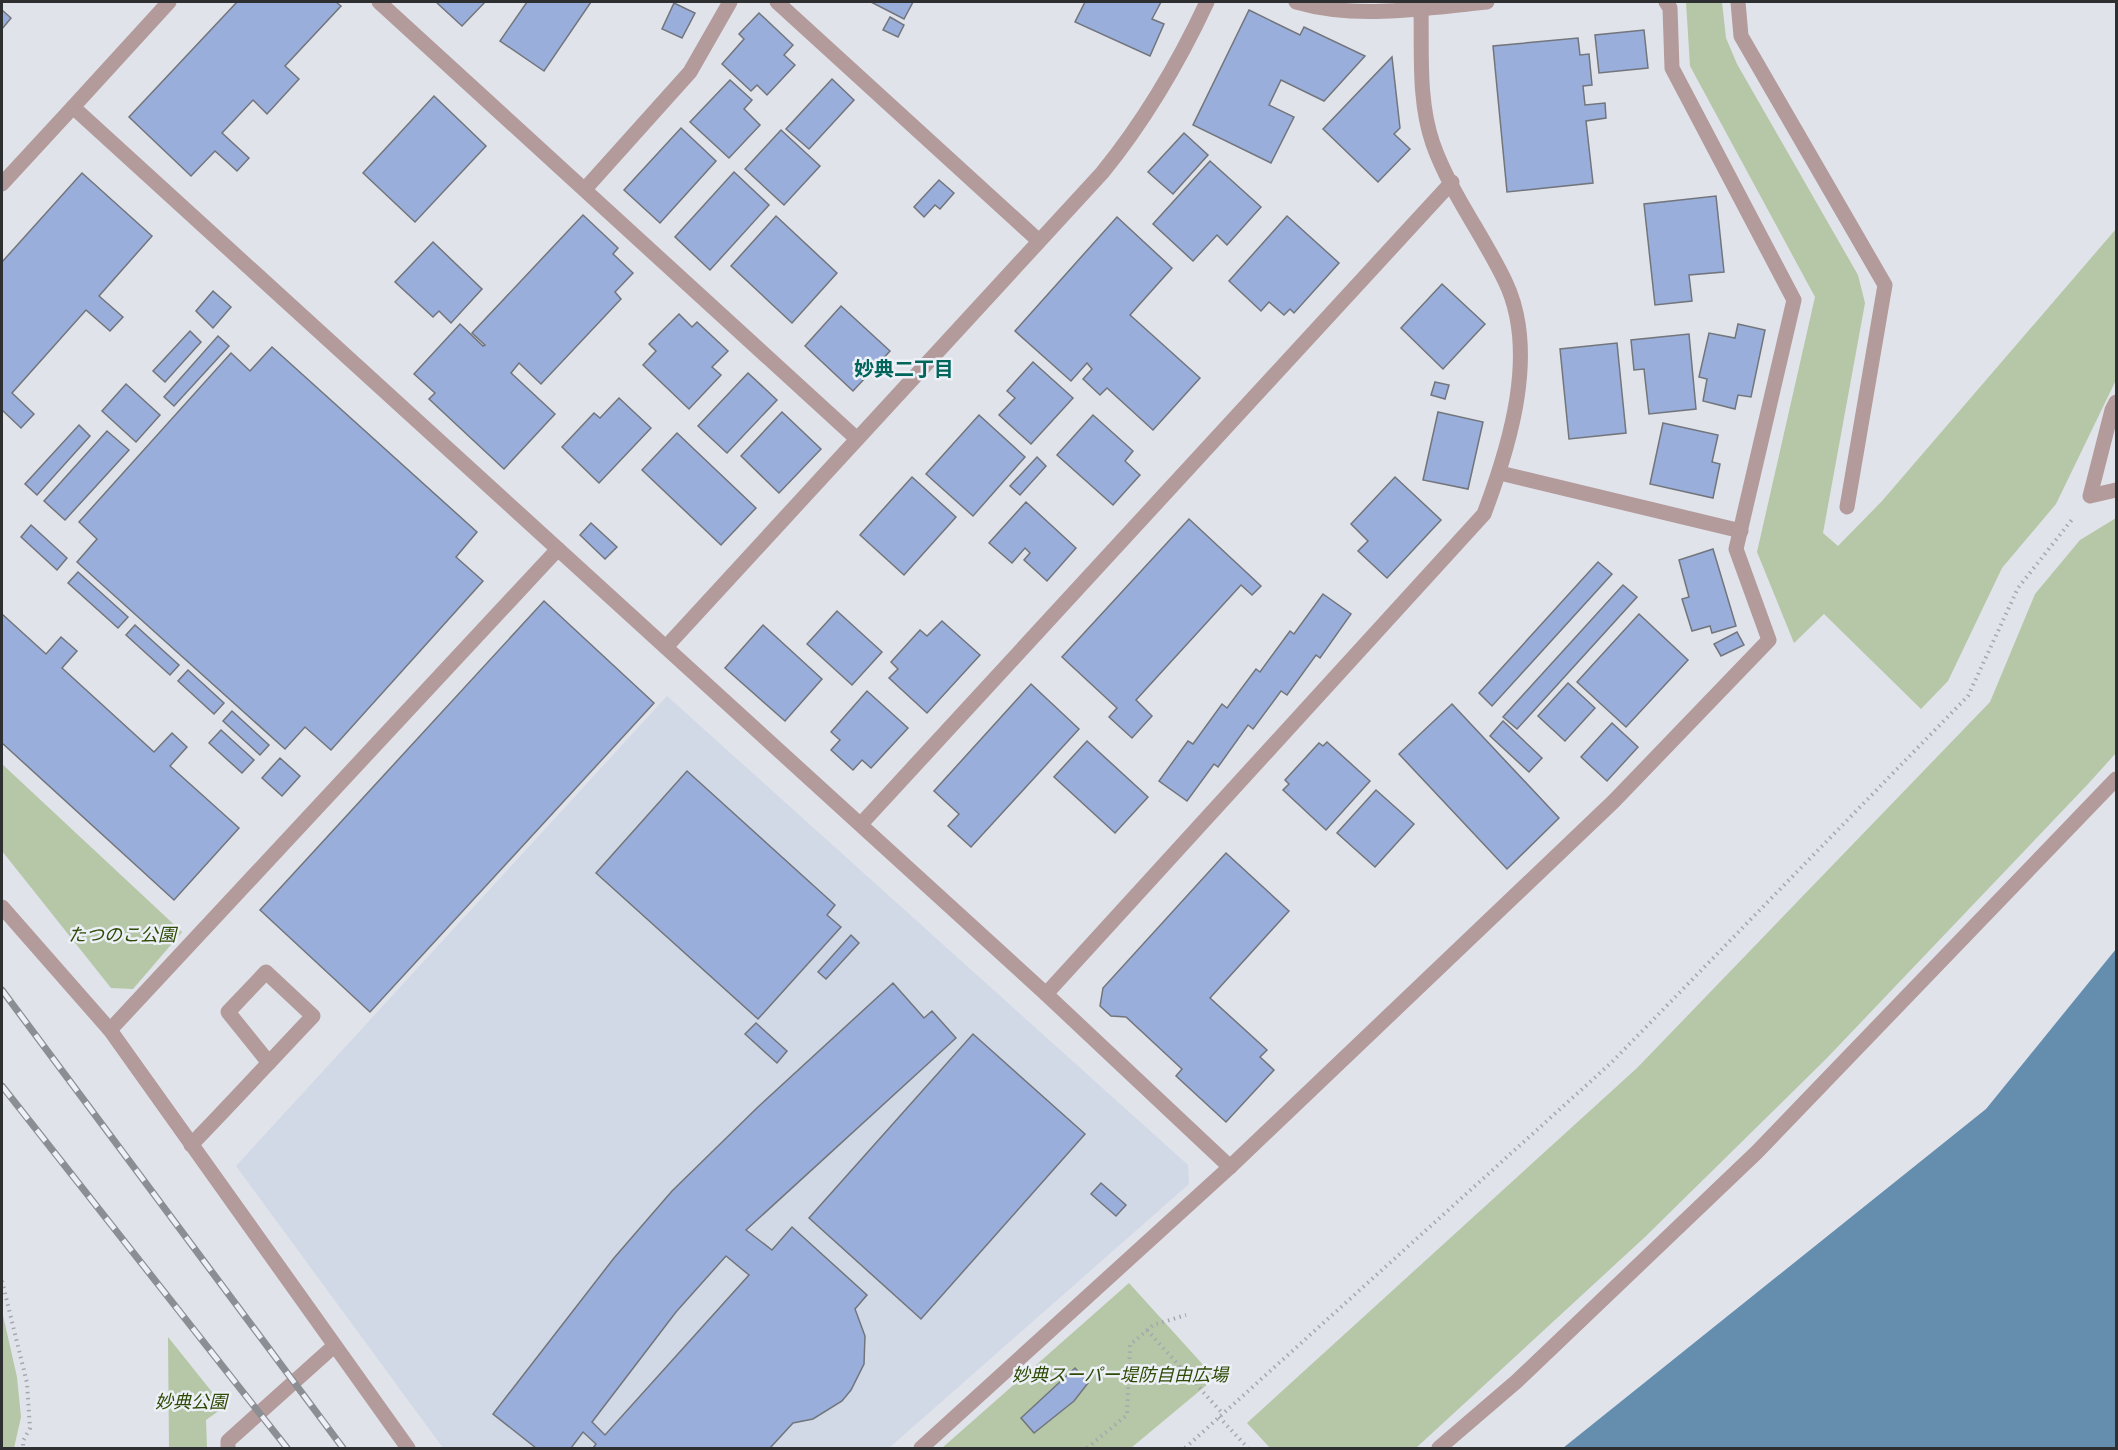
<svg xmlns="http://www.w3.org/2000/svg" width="2118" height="1450" viewBox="0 0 2118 1450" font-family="'IBM Plex Serif','Noto Sans JP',serif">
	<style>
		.built { fill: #d2d9e6 }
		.green { fill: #b5c7a6 }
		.water { fill: #648dae }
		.building { fill: #99aeda; stroke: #72757b; stroke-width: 1.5; fill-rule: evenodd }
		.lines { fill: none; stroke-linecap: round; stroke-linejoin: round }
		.path { stroke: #a5a8ad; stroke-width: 4; stroke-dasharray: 1.5 4.5; stroke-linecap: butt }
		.service { stroke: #b39a9b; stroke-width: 15 }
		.minor { stroke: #b39a9b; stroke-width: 15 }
		.tertiary { stroke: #b39a9b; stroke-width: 15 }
		.rail-casing { stroke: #8b8e92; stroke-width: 7 }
		.rail { stroke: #edf0f7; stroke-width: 4.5; stroke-dasharray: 14; stroke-linecap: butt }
		.labels { text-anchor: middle; stroke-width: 5; stroke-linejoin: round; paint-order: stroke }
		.park-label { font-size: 18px; font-style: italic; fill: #2e4a05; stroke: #edf0f7 }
		.neighbourhood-label { font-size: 20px; font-weight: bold; fill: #02655b; stroke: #edf0f7 }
	</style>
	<rect width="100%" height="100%" fill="#e0e3ea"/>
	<path class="built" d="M667,696L1188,1165L1189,1184L889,1448H443L236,1166Z"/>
	<g class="green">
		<path d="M1686,2H1722L1726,38L1737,64L1858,275L1865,303L1823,533L1838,546L1882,501L2116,229V380L2056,504L2002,568L1948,681L1921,709L1824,614L1794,643L1757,552L1815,297L1690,66Z"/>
		<path d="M2116,518V753L2088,784L1826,1059L1645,1237L1416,1448H1270L1247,1423L1637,1068L1990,702L2035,594L2080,540Z"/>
		<path d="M2,764L182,932L133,989L111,988L2,851Z"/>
		<path d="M1129,1283L1215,1378L1131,1448H942Z"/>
		<path d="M2,1311L17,1377L21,1417L14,1448H2Z"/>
		<path d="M168,1337L224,1407L206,1420L207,1448H169Z"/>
	</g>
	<path class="water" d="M2116,949V1448H1563L1986,1109Z"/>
	<g class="building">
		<path d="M237,2H336L341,6L285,66L299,79L267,114L253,100L222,133L249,158L237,171L215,151L191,176L129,117Z"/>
		<path d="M436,2H485L462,26Z"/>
		<path d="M527,2H591L544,71L500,41Z"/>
		<path d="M871,2H913L904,19Z"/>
		<path d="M1085,2H1161L1152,19L1164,24L1150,56L1075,22Z"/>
		<path d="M674,3L695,13L682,38L662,29Z"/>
		<path d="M2,10L11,18L2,29Z"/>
		<path d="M1249,10L1300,35L1304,27L1365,56L1324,101L1281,80L1269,105L1294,117L1271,163L1193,125Z"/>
		<path d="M759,13L793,45L784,55L795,65L767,95L757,85L751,91L722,64L744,39L739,34Z"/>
		<path d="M890,17L904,25L898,37L883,30Z"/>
		<path d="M1644,30L1648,68L1599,73L1595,35Z"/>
		<path d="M1578,38L1580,55L1589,54L1592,85L1583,86L1585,105L1605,103L1606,118L1586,121L1593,183L1507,192L1493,46Z"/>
		<path d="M1392,57L1400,128L1394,134L1410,149L1378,182L1323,129Z"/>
		<path d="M832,79L854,100L809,149L786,129Z"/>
		<path d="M730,80L752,100L744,109L760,125L729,158L690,122Z"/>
		<path d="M434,96L486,146L415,222L363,173Z"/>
		<path d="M681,128L716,161L660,223L624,190Z"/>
		<path d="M781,130L820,166L784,205L745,169Z"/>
		<path d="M1184,133L1208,155L1173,194L1148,172Z"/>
		<path d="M1210,161L1261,207L1227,245L1217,235L1193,261L1153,224Z"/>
		<path d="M734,172L769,205L710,270L675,237Z"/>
		<path d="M82,173L152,236L99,296L123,317L110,331L86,310L12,393L34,414L21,428L2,410V262Z"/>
		<path d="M939,180L954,193L940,209L935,205L924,217L914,207Z"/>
		<path d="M1716,196L1724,272L1689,275L1692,301L1655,305L1644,204Z"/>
		<path d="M583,215L618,248L613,254L633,273L615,292L621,299L541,384L519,363L511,373L555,414L504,469L429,399L435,393L414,374L460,324L483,346L485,345L472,333Z"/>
		<path d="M776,216L837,273L792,323L731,266Z"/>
		<path d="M1287,216L1339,263L1294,313L1290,309L1284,315L1269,302L1261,311L1229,281Z"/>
		<path d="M1117,217L1172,268L1130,315L1200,378L1153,430L1107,388L1100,395L1083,379L1092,369L1087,363L1071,381L1015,331Z"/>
		<path d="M433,242L482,289L451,323L439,311L433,317L395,282Z"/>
		<path d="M1442,284L1485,324L1443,369L1401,328Z"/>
		<path d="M213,291L231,307L213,328L196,311Z"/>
		<path d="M841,306L890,351L853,391L805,346Z"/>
		<path d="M679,314L692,327L697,322L728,351L712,367L721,375L689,409L643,365L656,351L649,344Z"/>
		<path d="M1738,324L1765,330L1751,397L1738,395L1735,409L1703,401L1707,379L1699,377L1709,333L1735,338Z"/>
		<path d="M190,331L201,342L165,382L153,371Z"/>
		<path d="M1689,334L1696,409L1649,414L1644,369L1634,370L1631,340Z"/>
		<path d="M218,336L229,346L174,406L164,397Z"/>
		<path d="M1617,343L1626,433L1569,439L1560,349Z"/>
		<path d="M272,347L477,532L456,557L483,581L331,750L305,727L285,749L77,562L97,539L79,522L231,353L250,371Z"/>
		<path d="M1033,362L1073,398L1031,444L999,415L1015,398L1007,391Z"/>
		<path d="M748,373L777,400L727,453L698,426Z"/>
		<path d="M1435,382L1449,385L1445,399L1431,395Z"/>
		<path d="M126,384L160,415L136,442L102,411Z"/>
		<path d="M619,398L651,428L599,483L562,447L594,413L600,418Z"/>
		<path d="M782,412L821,449L779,493L741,456Z"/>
		<path d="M1438,412L1483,422L1468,489L1423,480Z"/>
		<path d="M979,415L1025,457L973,516L926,474Z"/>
		<path d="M1093,415L1133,451L1125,461L1140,475L1113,505L1057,455Z"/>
		<path d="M1663,423L1718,435L1712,462L1720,464L1713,498L1650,484Z"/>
		<path d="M79,425L90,436L37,495L25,484Z"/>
		<path d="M107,431L129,450L65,520L44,501Z"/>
		<path d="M677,433L756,508L721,545L642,470Z"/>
		<path d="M1037,457L1046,466L1020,495L1010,486Z"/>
		<path d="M912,477L956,517L904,575L860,535Z"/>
		<path d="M1395,477L1441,520L1387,578L1358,551L1368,541L1351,524Z"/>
		<path d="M1026,502L1076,548L1047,581L1024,560L1030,553L1025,548L1012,563L989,543Z"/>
		<path d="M1189,519L1261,586L1252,595L1241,585L1136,700L1152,716L1132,738L1109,717L1117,708L1062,657Z"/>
		<path d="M591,523L617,547L605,559L580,535Z"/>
		<path d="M31,525L67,558L57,570L21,537Z"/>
		<path d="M1713,549L1736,626L1712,633L1710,626L1692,631L1682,599L1689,597L1679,560Z"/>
		<path d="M1598,562L1612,574L1492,706L1479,693Z"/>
		<path d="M78,572L128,617L118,628L68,583Z"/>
		<path d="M1623,585L1637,597L1517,729L1503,717Z"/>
		<path d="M1323,594L1351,614L1320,658L1316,655L1287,695L1281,691L1253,729L1248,725L1218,767L1214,764L1187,801L1159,781L1188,741L1193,744L1222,704L1227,708L1256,669L1260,672L1290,631L1294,634Z"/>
		<path d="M544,601L654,703L370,1012L260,910Z"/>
		<path d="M837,611L882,652L852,685L807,644Z"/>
		<path d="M2,614L46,654L61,637L77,651L62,668L154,752L172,733L187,747L170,766L239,828L174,900L2,743Z"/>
		<path d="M1639,614L1688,660L1626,727L1577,682Z"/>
		<path d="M942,621L980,655L927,713L889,678L898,669L891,662L920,630L927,636Z"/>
		<path d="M135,625L179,665L170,675L126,635Z"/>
		<path d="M763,625L822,679L785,721L725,668Z"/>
		<path d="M1737,632L1744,645L1721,656L1714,644Z"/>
		<path d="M188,670L224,703L214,714L178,681Z"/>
		<path d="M1568,683L1595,708L1565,741L1538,716Z"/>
		<path d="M1031,684L1079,729L971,847L948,826L959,814L934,791Z"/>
		<path d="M867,691L908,728L871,768L862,760L853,770L831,750L840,740L831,732Z"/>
		<path d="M1452,704L1559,818L1507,869L1399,754Z"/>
		<path d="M232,711L269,745L260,755L223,721Z"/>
		<path d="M1503,721L1542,758L1529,772L1490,736Z"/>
		<path d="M1612,723L1638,747L1607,781L1581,757Z"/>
		<path d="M221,730L254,760L242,773L209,743Z"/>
		<path d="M1087,741L1148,797L1115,833L1054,777Z"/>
		<path d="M1327,742L1370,781L1326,830L1283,790L1289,784L1285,780L1319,743L1323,746Z"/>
		<path d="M280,758L300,776L282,796L262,778Z"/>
		<path d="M687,771L835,905L827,915L841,927L758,1019L596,873Z"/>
		<path d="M1376,790L1414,824L1375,867L1337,833Z"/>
		<path d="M1226,853L1289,911L1210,998L1267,1050L1260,1057L1274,1070L1226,1122L1176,1076L1182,1069L1126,1017L1111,1016L1100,1006L1103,988Z"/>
		<path d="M851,935L859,943L826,979L818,972Z"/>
		<path d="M893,983L924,1018L932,1011L956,1038L746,1230L772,1250L792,1227L867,1295L855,1309L865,1336L864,1364L851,1390L842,1401L813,1419L793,1423L770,1448H593L596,1444L583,1432L571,1448H536L493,1414L614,1258L672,1191L759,1106ZM726,1256L749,1275L605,1435L592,1422L676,1312Z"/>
		<path d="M756,1023L787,1051L777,1063L745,1034Z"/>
		<path d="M973,1034L1085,1134L921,1319L809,1218Z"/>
		<path d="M1101,1183L1126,1205L1116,1216L1091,1194Z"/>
		<path d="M1075,1368L1088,1383L1074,1401L1034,1433L1021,1418Z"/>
	</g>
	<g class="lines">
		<g class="path">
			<path d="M2,1281L27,1383L30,1428L23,1441V1448"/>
			<path d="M1147,1330L1223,1414"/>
			<path d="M1219,1417L1248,1448"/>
			<path d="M1087,1448L1127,1415L1130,1345L1153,1325L1186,1315"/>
			<path d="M1185,1448L1611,1063L1968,696L2018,588L2074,517"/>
		</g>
		<g class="service">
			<path d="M191,1145C232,1103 272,1059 313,1016L266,972L228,1012L269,1063"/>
			<path d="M228,1448V1441L334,1346"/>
		</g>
		<g class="minor">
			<path d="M169,2L73,107L1046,994L1230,1167"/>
			<path d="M379,2L857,439"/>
			<path d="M777,2L1039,241"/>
			<path d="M1296,2C1358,20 1424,8 1487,2"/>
			<path d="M1738,2L1741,36L1885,285L1847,507"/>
			<path d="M585,189L690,72L730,2"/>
			<path d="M2116,402L2112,410L2090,496L2116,490"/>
			<path d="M1500,473L1741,531"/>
			<path d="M666,647L1102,173C1146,119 1178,64 1207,2"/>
			<path d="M861,824L1452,182"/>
			<path d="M2,907L110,1030L408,1448"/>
			<path d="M1046,994L1484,514C1510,445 1539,351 1505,281C1483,235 1450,192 1433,144C1418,101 1422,53 1421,9"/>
			<path d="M110,1030L558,549"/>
			<path d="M921,1448L1230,1167L1614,801L1769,640L1736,549L1794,300L1672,68L1670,8L1666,2"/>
			<path d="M1439,1448L1517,1381L1757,1152L2116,779"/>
		</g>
		<path class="tertiary" d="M2,184L73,107"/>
		<defs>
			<g id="rail">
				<path d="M2,990L343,1448"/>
				<path d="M2,1086L287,1448"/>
			</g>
		</defs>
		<use href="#rail" class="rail-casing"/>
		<use href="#rail" class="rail"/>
	</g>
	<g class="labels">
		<g class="park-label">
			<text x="122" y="941">たつのこ公園</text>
			<text x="1120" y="1381">妙典スーパー堤防自由広場</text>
			<text x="191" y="1408">妙典公園</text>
		</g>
		<g class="neighbourhood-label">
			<text x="904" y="376">妙典二丁目</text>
		</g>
	</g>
	<rect width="2118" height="1450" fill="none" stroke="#2d2f31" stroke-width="6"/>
</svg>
